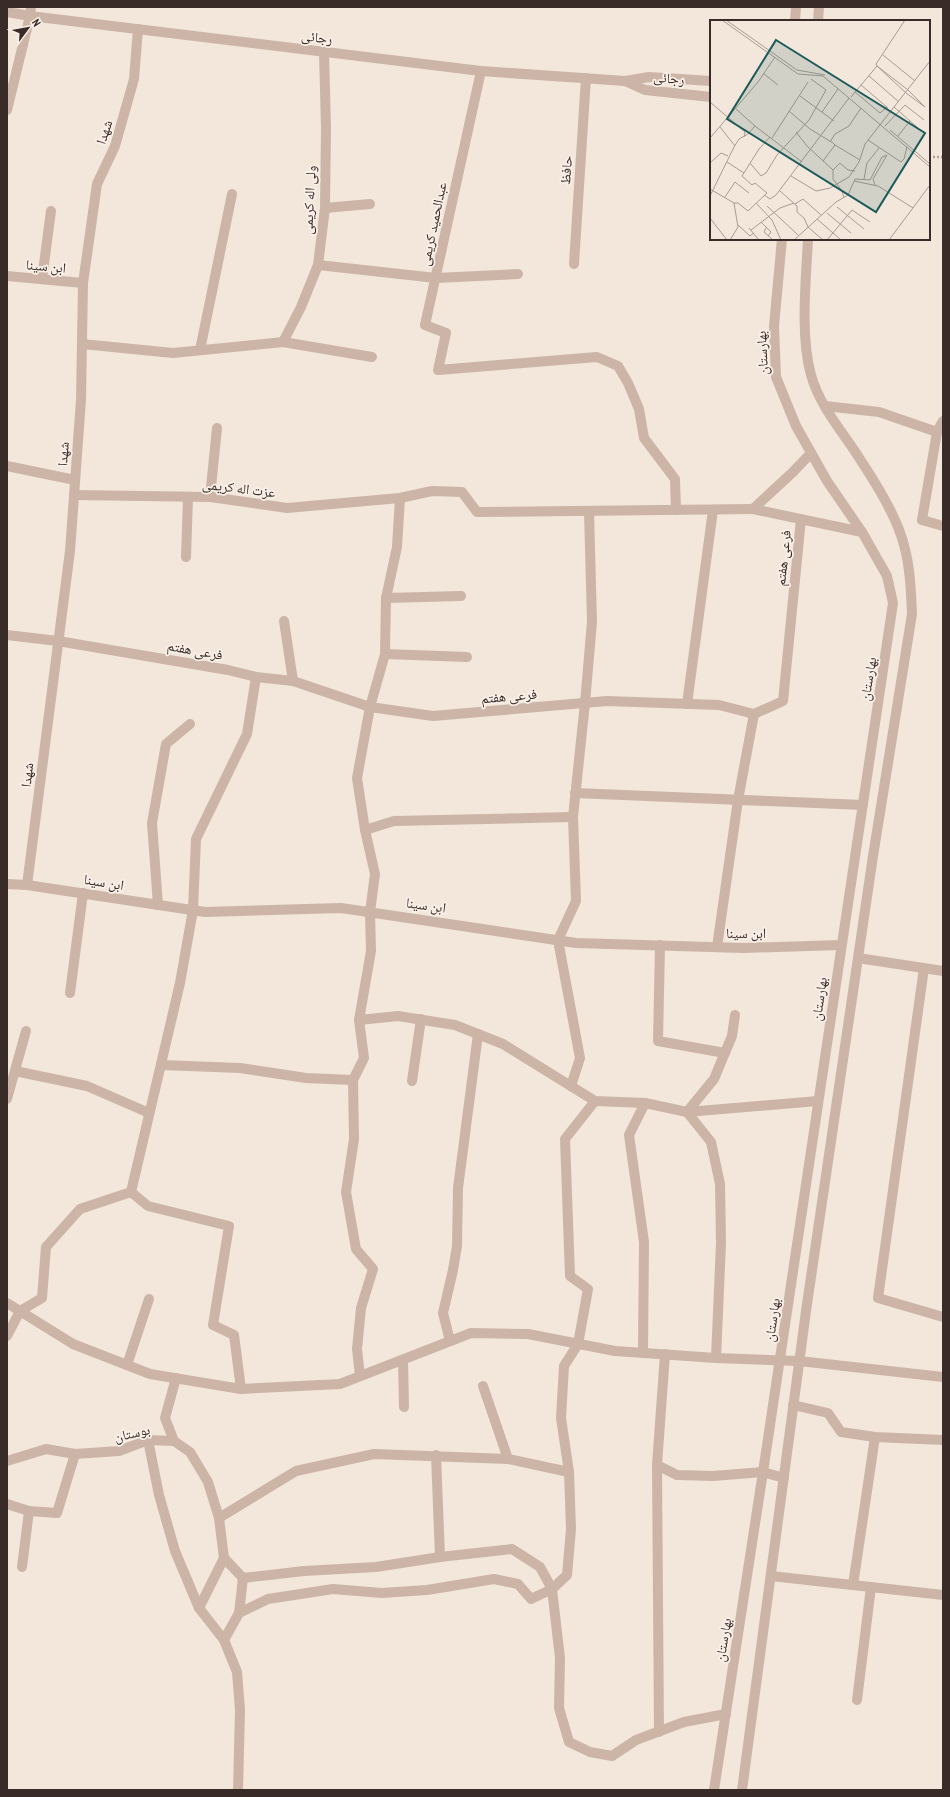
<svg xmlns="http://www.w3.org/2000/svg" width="950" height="1797" viewBox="0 0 950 1797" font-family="'PT Sans Narrow','Noto Naskh Arabic',sans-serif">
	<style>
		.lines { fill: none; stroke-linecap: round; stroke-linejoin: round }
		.path { stroke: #b89e91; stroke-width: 2.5; stroke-dasharray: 2 2; stroke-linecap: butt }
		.minor { stroke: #ccb5a7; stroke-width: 10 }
		.labels { text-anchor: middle; stroke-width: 3.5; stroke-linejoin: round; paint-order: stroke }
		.street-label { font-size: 14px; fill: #382b28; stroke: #faf0e8 }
		.inset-road { fill: none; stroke: #a89b93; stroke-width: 1 }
		.view { fill: #1b5b5a; fill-opacity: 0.15; stroke: #1b5b5a; stroke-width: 2 }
		.inset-edge { fill: none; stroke: #382b28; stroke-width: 2 }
	</style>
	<rect width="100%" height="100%" fill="#f3e6db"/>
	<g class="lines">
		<path class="path" d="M929,157H943"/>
		<g class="minor">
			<path d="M7,12L30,16L481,71L625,81L649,77L711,81"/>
			<path d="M795,21L796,7"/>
			<path d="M818,21L819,7"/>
			<path d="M481,71L425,325L446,333L438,370L597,357L618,366L628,383L639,409L644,438L675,479L676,510"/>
			<path d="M625,81L645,90L711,97"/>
			<path d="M7,110L30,16L31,7"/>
			<path d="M325,208L370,204"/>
			<path d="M574,264L586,78"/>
			<path d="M318,265L436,278L518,274"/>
			<path d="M7,276L83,283"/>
			<path d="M42,279L51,211"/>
			<path d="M283,342L301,307L318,265L325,208L326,128L324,52"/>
			<path d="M82,344L173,353L283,342L372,357"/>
			<path d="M200,350L232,194"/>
			<path d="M825,406L879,412L937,432L922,520L943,526"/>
			<path d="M937,432L943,421"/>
			<path d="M811,453L793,472L753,509L862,532"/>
			<path d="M7,466L75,480"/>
			<path d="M74,495L210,497L287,508L400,498L432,491L462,492L477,512L753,509"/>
			<path d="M210,497L217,428"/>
			<path d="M186,557L188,497"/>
			<path d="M386,598L461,596"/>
			<path d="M284,621L293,681"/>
			<path d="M7,635L58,641L228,670L256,677L293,681L370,707L433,716L607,701L719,705L754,714L783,701L801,519"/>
			<path d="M385,654L467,657"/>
			<path d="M687,704L713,510"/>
			<path d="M575,793L863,805"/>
			<path d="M365,830L394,821L573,817"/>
			<path d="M7,884L27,885L205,912L341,908L576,943L743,948L841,945"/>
			<path d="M27,885L70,551L81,400L83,283L97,184L115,146L134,79L138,29"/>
			<path d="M158,905L152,823L166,744L190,724"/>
			<path d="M660,945L658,1041L725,1053"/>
			<path d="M717,947L738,800L754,714"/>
			<path d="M858,958L943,971"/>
			<path d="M924,968L878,1298L943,1317"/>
			<path d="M70,993L83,893"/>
			<path d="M359,1020L398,1016L455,1025L503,1044L595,1101L645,1103L687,1112L818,1101"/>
			<path d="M161,1065L240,1068L306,1078L353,1080L364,1058L359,1020L371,951L370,912L375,874L365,830L357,778L370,707L385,654L386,598L397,547L400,498"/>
			<path d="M15,1071L87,1086L149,1113"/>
			<path d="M353,1080L354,1139L346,1192L356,1249L373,1269L361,1308L357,1349L360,1376"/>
			<path d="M412,1081L421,1019"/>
			<path d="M571,1086L580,1058L558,940L576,901L573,817L585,703L592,622L589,511"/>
			<path d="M7,1099L26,1031"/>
			<path d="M595,1101L565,1139L570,1276L588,1289L578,1344L564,1366L561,1418L569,1472L571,1529L567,1575L552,1589L560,1658L559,1708L569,1742L590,1752L612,1756L636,1740L684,1722L726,1714"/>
			<path d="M131,1192L148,1206L229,1226L213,1325L234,1335L241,1389"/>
			<path d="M7,1303L73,1344L150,1374L241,1389L340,1384L471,1333L528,1334L615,1351L716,1358L799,1361L943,1377"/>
			<path d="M7,1336L20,1311L42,1298L46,1247L80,1209L131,1192L180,983L193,910L196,839L247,734L256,677"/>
			<path d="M450,1341L443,1313L453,1270L457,1246L458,1188L478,1034"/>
			<path d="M643,1353L644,1242L629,1135L645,1103"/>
			<path d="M665,1354L657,1465L677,1475L713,1476L763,1472L784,1478"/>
			<path d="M716,1358L721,1243L720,1184L711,1142L687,1112L714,1079L732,1036L735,1015"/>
			<path d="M403,1360L404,1407"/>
			<path d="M127,1365L149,1299"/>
			<path d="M483,1386L508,1459"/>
			<path d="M793,1405L828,1413L841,1432L875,1437L943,1440"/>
			<path d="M148,1440L159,1495L175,1551L199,1608L224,1640L237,1672L240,1710L238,1790"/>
			<path d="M174,1441L165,1418L176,1378"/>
			<path d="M436,1455L440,1557"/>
			<path d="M7,1461L46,1449L75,1454L119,1451L148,1440L174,1441L190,1452L208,1482L219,1518L224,1558L243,1578L304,1571L376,1567L440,1557L512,1549L540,1567L552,1589L531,1599L518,1584L494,1579L427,1590L382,1593L333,1589L268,1599L239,1613L224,1640"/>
			<path d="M657,1465L659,1732"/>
			<path d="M7,1504L29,1511"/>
			<path d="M219,1518L296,1471L374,1454L508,1459L569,1472"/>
			<path d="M22,1567L29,1511L57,1513L75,1454"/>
			<path d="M771,1576L943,1595"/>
			<path d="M853,1585L875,1437"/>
			<path d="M199,1608L224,1558"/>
			<path d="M239,1613L243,1578"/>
			<path d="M857,1700L871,1587"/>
			<path d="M714,1790L763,1472L893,603L887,576L862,532L827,481L796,426L776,377L774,326L782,239"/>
			<path d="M742,1790L806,1311L873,856L912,614C911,590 910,567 904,545C896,514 873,479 856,453C840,429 819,404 811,375C800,336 806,280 808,239"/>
		</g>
	</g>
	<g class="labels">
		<g class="street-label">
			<text transform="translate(317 37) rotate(7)" y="5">رجائی</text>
			<text transform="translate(669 78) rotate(6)" y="5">رجائی</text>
			<text transform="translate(104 132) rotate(-72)" y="5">شهدا</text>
			<text transform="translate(566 170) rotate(-86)" y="5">حافظ</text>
			<text transform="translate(309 200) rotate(-87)" y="5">ولی اله کریمی</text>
			<text transform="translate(433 224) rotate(-78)" y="5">عبدالحمید کریمی</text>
			<text transform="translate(46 266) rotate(5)" y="5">ابن سینا</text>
			<text transform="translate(762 353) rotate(-93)" y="5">بهارستان</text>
			<text transform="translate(63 454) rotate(-86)" y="5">شهدا</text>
			<text transform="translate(239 488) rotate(7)" y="5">عزت اله کریمی</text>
			<text transform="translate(783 558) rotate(-84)" y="5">فرعی هفتم</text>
			<text transform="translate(195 650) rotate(10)" y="5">فرعی هفتم</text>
			<text transform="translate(868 679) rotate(-81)" y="5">بهارستان</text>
			<text transform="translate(509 696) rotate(-5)" y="5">فرعی هفتم</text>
			<text transform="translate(27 775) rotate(-83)" y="5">شهدا</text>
			<text transform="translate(104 882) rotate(9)" y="5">ابن سینا</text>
			<text transform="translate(426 905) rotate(8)" y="5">ابن سینا</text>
			<text x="746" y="938">ابن سینا</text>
			<text transform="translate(819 999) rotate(-82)" y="5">بهارستان</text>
			<text transform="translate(772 1320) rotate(-82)" y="5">بهارستان</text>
			<text transform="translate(132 1433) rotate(-13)" y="5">بوستان</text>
			<text transform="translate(723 1640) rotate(-81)" y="5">بهارستان</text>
		</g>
	</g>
	<g transform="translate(710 20)">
		<rect width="220" height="220" fill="#f3e6db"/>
		<path class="inset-road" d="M12,0L88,54L113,56L220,147M16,0L87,50L115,55M173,35L205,61M167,46L198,70L215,87L196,73ZM54,54L68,65M159,56L189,82M151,65L178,88M145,72L170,93L177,87M90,76L124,101M141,77L167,46L166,44L195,0M0,82L35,112L34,117M184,87L208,108M26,89L45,106L92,142M79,91L100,109L123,123L125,125L113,141M112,92L128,69M175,106L195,85L214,100M10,107L25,126M180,110L220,144M86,112L97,126L123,150V159L132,171L134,178M188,116L200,101M0,118L48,62L65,37M62,118L98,62M158,120L191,142L194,139L197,127M120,122L125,114L139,106L151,88M125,125L150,140M17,142L34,153M0,143L11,133L18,136M40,143L51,156L56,153L67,135L99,100L116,70L101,59M123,150L130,143L138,150L145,151M81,156L106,171L120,168L139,157L149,142L155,124L220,41M154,159L157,143L169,128M144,161L168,166L203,188M0,169L24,183L28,207L20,220M70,171L87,186V192L94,198L98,207L113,220M54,175L60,179L66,175L139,78M0,176L24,127L29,119L38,114L45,106M15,177L25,162L39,173M24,183H28L38,191L57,173L45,163L42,165L32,156L49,129L60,117M46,183L62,200L71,220M85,184L93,179L111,195M57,186L88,215M127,187L154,209M117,193L141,213M0,198L17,220M107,199L131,220M51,202L61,212L58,216M28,205L40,216L44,213M39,208L49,220M56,208L54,212L63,220M41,210L70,188L84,183M84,220L126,182L138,175L145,159L160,160L172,137L177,135L163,159L165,165M117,220L142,190L160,202M179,220L220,165"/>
		<path class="view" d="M66,20L215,113L166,192L17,99Z"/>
		<rect width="220" height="220" class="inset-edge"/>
	</g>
	<rect width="950" height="1797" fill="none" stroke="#382b28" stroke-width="16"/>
	<g transform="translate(28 28) rotate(58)" stroke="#faf0e8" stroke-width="3" paint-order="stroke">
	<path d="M0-3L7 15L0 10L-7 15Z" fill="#382b28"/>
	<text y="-6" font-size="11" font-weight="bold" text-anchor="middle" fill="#382b28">N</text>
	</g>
</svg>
